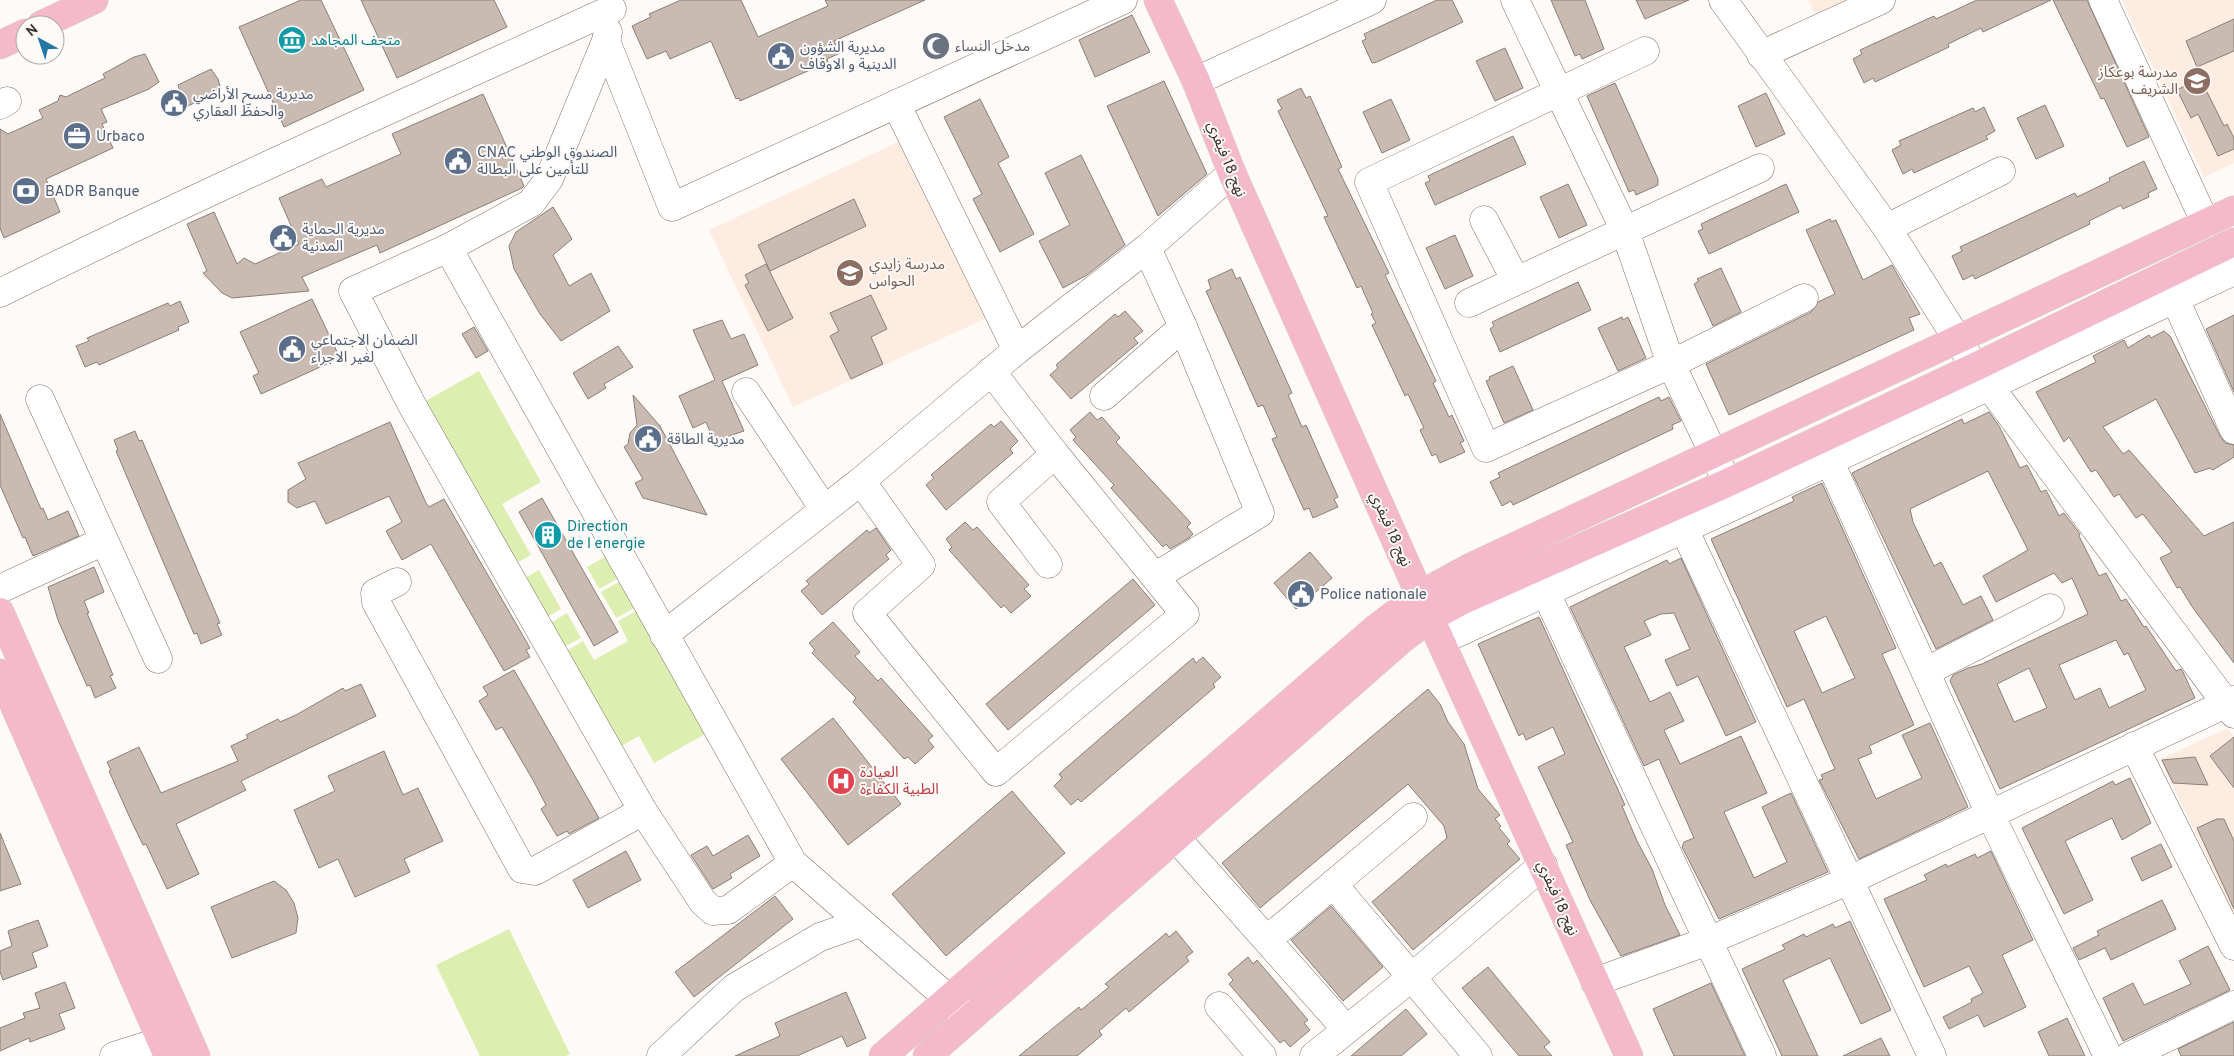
<svg xmlns="http://www.w3.org/2000/svg" width="2234" height="1056" viewBox="0 0 2234 1056" font-family="Overpass,'Noto Sans Arabic',sans-serif">
	<style>
		.built { fill: #ffece1 }
		.green { fill: #dcefb0 }
		.building { fill: #c9bbb1; stroke: #8b7f75; fill-rule: evenodd }
		.lines { fill: none; stroke-linecap: round; stroke-linejoin: round }
		.minor-casing { stroke: #80726a; stroke-width: 29 }
		.major-casing { stroke: #d8d6d6; stroke-width: 29 }
		.minor { stroke: #fff; stroke-width: 28 }
		.major { stroke: #f4b9ca; stroke-width: 28 }
		.labels { text-anchor: middle; stroke-width: 4; stroke-linejoin: round; paint-order: stroke }
		.culture-label { font-size: 15px; fill: #0d838f; stroke: #fdfaf8; text-anchor: start }
		.worship-label { font-size: 15px; fill: #5b616d; stroke: #fdfaf8; text-anchor: start }
		.service-label { font-size: 15px; fill: #4e5e75; stroke: #fdfaf8; text-anchor: start }
		.education-label { font-size: 15px; fill: #785e54; stroke: #fdfaf8; text-anchor: end }
		.street-label { font-size: 15px; fill: #3a3330; stroke: #fdfaf8 }
		.health-label { font-size: 15px; fill: #be3a42; stroke: #fdfaf8; text-anchor: start }
	</style>
	<rect width="100%" height="100%" fill="#fdfaf8"/>
	<g class="built">
		<path d="M1808,0H1846L1815,14Z"/>
		<path d="M2122,0H2234V163L2204,177Z"/>
		<path d="M905,139L991,316L793,407L709,230Z"/>
		<path d="M2228,728L2234,737V914L2160,759Z"/>
	</g>
	<g class="green">
		<path d="M479,371L541,482L502,504L531,555L513,565L422,403Z"/>
		<path d="M605,557L617,579L599,589L587,567Z"/>
		<path d="M539,570L561,609L543,619L521,580Z"/>
		<path d="M619,582L634,608L616,618L601,592Z"/>
		<path d="M636,611L705,734L654,763L639,736L618,748L565,652L583,641L594,660L628,641L618,621Z"/>
		<path d="M567,613L581,638L562,648L549,624Z"/>
		<path d="M509,929L570,1054L566,1056H480L436,965Z"/>
	</g>
	<g class="building">
		<path d="M301,0H321L364,90L284,127L239,27Z"/>
		<path d="M361,0H494L507,27L397,78Z"/>
		<path d="M681,0H741L758,37L828,6L825,0H925L834,41L840,53L827,59L828,62L740,101L739,98L736,99L711,41L670,59L666,51L647,59L632,26L651,17L649,14Z"/>
		<path d="M1437,0H1452L1463,22L1377,62L1372,63L1362,41L1366,39L1364,34Z"/>
		<path d="M1551,0H1585L1604,49L1582,59L1580,54L1575,56Z"/>
		<path d="M1636,0H1689L1645,19Z"/>
		<path d="M1977,0H2051L1983,32L1981,28L1948,44L1949,47L1875,82L1873,78L1864,83L1853,59L1862,54L1860,50L1934,16L1936,19Z"/>
		<path d="M2053,0H2087L2149,137L2127,147L2104,98L2101,99Z"/>
		<path d="M1132,15L1150,52L1095,77L1079,40Z"/>
		<path d="M2234,19V51L2197,67L2186,41Z"/>
		<path d="M1505,48L1523,88L1495,101L1476,61Z"/>
		<path d="M145,54L159,82L149,89L101,109L107,122L102,124L113,148L46,179L60,212L4,238L0,228V129L8,134L43,118L39,110L58,101L60,95L66,97L105,78L103,74L134,57Z"/>
		<path d="M211,69L218,79L221,90L188,106L181,96L178,85Z"/>
		<path d="M2200,78L2224,126L2227,124L2234,138V149L2218,156L2198,114L2191,118L2177,90Z"/>
		<path d="M1164,81L1207,174L1158,216L1107,106Z"/>
		<path d="M1615,83L1658,179V185L1636,195L1634,190L1629,192L1587,96Z"/>
		<path d="M1301,88L1306,98L1310,96L1342,167L1338,169L1389,273L1385,275L1436,381L1433,383L1449,417L1452,415L1464,441L1460,443L1465,452L1440,463L1436,454L1432,456L1420,430L1424,428L1415,409L1408,394L1405,396L1393,370L1372,325L1376,323L1371,314L1373,313L1361,286L1357,288L1345,262L1324,217L1328,216L1278,111L1282,109L1277,100Z"/>
		<path d="M1766,93L1785,134L1756,147L1738,106Z"/>
		<path d="M483,94L524,186L522,188L380,253L377,245L302,277L309,291L232,298L222,293L203,273L207,271L187,224L214,212L237,264L244,258L255,264L299,244L279,198L322,179L326,187L401,154L392,134Z"/>
		<path d="M980,99L1009,157L998,163L1034,234L1000,252L973,199L982,194L944,117Z"/>
		<path d="M1391,99L1410,140L1382,153L1363,112Z"/>
		<path d="M2045,105L2064,146L2036,159L2017,118Z"/>
		<path d="M1984,107L1995,131L1986,136L1988,139L1914,173L1912,169L1903,174L1892,150L1901,145L1899,141L1973,108L1975,112Z"/>
		<path d="M1513,136L1526,164L1435,205L1425,183L1430,181L1428,176Z"/>
		<path d="M1081,155L1125,245L1087,275L1063,288L1039,241L1070,225L1045,173Z"/>
		<path d="M2144,161L2157,189L2148,193L2149,197L2123,209L2121,205L2089,221L2090,224L1975,279L1973,275L1963,280L1952,256L1962,251L1960,247L2075,193L2077,197L2110,181L2109,178Z"/>
		<path d="M1568,184L1587,225L1559,238L1540,197Z"/>
		<path d="M1786,184L1799,212L1709,254L1698,231L1703,229L1701,224Z"/>
		<path d="M854,199L866,226L770,271L758,245Z"/>
		<path d="M553,207L572,239L553,255L569,286L591,273L610,311L561,341L540,314L514,269L509,246L516,232Z"/>
		<path d="M1830,219L1831,222L1836,220L1863,280L1892,265L1920,314L1909,318L1914,330L1729,415L1706,364L1811,312L1818,302L1835,294L1806,230Z"/>
		<path d="M1455,235L1473,276L1445,289L1426,248Z"/>
		<path d="M766,264L793,318L768,331L745,285L749,283L745,275Z"/>
		<path d="M1721,268L1741,312L1713,326L1694,284L1699,281L1697,279Z"/>
		<path d="M1232,269L1236,279L1240,277L1292,393L1288,395L1302,427L1306,425L1338,497L1334,499L1338,507L1313,518L1309,508L1304,510L1272,439L1277,437L1263,405L1258,407L1206,291L1211,289L1208,280Z"/>
		<path d="M1578,282L1591,310L1500,352L1490,329L1494,326L1492,322Z"/>
		<path d="M871,295L887,329L871,337L883,364L851,379L830,336L839,331L830,313Z"/>
		<path d="M312,299L340,358L261,394L253,376L259,373L240,332Z"/>
		<path d="M180,301L189,322L178,327L179,330L99,365L97,362L85,367L76,346L89,341L87,338L168,303L170,306Z"/>
		<path d="M1125,311L1143,331L1134,338L1138,343L1071,399L1050,375L1058,368L1056,365L1115,314L1118,317Z"/>
		<path d="M2234,315V392L2206,329Z"/>
		<path d="M1622,317L1623,320L1628,317L1646,358L1618,371L1598,328Z"/>
		<path d="M722,320L731,339L744,334L758,365L722,381L744,431L714,441L706,422L693,428L679,396L715,380L693,330Z"/>
		<path d="M474,327L488,351L476,358L462,334Z"/>
		<path d="M2164,331L2170,336L2220,436L2225,443L2234,445V457L2213,470L2210,468L2195,473L2156,399L2103,427L2123,454L2129,450L2204,536L2234,522V663L2193,608L2180,587L2177,588L2160,558L2172,552L2143,514L2136,518L2119,494L2114,497L2096,470L2091,472L2069,437L2064,442L2036,392L2096,362L2093,356L2124,340L2128,348L2149,335L2151,338Z"/>
		<path d="M618,346L633,367L604,384L606,388L588,399L573,373Z"/>
		<path d="M1513,366L1533,410L1504,423L1486,381L1490,379L1489,377Z"/>
		<path d="M633,395L660,426L707,515L643,498L635,483L643,479L624,447L628,444L630,433L637,425Z"/>
		<path d="M1659,397L1661,401L1669,397L1681,421L1672,425L1673,429L1513,505L1511,501L1502,506L1490,482L1500,477L1498,473Z"/>
		<path d="M1090,412L1097,420L1102,417L1120,438L1116,442L1191,523L1187,527L1193,534L1189,538L1170,549L1166,544L1163,547L1111,488L1114,485L1073,440L1076,437L1070,430Z"/>
		<path d="M1989,412L1999,426L2020,468L2027,465L2041,492L2046,490L2059,516L2064,513L2080,534L2079,536L2099,576L2106,573L2121,601L2126,599L2144,627L2146,626L2176,671L2181,669L2183,672L2195,698L2000,789L1950,681L1953,675L1968,668L1982,664L2088,614L2072,578L2062,583L2054,573L1996,602L1983,576L2028,550L1988,471L1910,509L1913,522L1934,566L1941,562L1963,605L1981,596L1993,620L1936,649L1852,473L1962,419L1964,424ZM2116,640L2124,655L2128,653L2146,690L2109,708L2100,688L2075,700L2059,665ZM2029,668L2047,708L2014,722L1997,684Z"/>
		<path d="M0,414L41,509L43,508L48,520L68,511L79,536L33,556L25,537L23,538L0,485Z"/>
		<path d="M1001,421L1018,441L1010,449L1013,453L946,510L926,485L934,478L931,475L991,424L994,427Z"/>
		<path d="M390,422L426,503L429,507L444,499L530,648L526,650L530,657L504,671L431,544L402,560L386,531L402,522L389,496L326,524L315,501L297,508L288,502V490L306,479L298,463Z"/>
		<path d="M135,431L139,441L142,440L220,623L217,624L222,635L201,644L197,633L194,634L116,451L118,450L114,440Z"/>
		<path d="M1822,483L1896,648L1882,654L1914,725L1869,746L1872,753L1858,759L1876,799L1922,778L1902,735L1930,723L1968,807L1859,859L1819,780L1823,779L1821,775L1835,769L1804,699L1787,707L1711,539L1794,501L1792,497ZM1826,616L1855,678L1822,693L1794,631Z"/>
		<path d="M542,498L618,632L594,646L519,512Z"/>
		<path d="M965,522L973,530L977,527L1029,585L1024,589L1031,596L1011,613L1004,605L1001,608L949,550L952,547L946,539Z"/>
		<path d="M876,528L891,550L886,555L889,559L822,615L801,591L809,584L806,581L867,530L869,533Z"/>
		<path d="M1310,552L1332,578L1296,609L1274,583Z"/>
		<path d="M1681,558L1756,722L1726,736L1698,676L1677,686L1665,660L1690,649L1674,613L1661,614L1644,621L1651,635L1624,647L1650,702L1670,692L1684,721L1664,730L1680,764L1741,736L1767,793L1724,812L1754,878L1787,862L1762,807L1791,793L1828,872L1719,919L1682,847L1684,842L1694,838L1659,759L1644,766L1570,607L1667,560L1669,564Z"/>
		<path d="M94,567L104,592L84,601L89,613H87L113,675L110,676L116,688L95,698L90,685L87,686L58,620L48,587Z"/>
		<path d="M1133,579L1155,605L1008,730L986,704Z"/>
		<path d="M1539,617L1625,805L1622,806L1637,841L1652,869L1665,905L1680,935L1621,956L1590,900L1576,868L1566,845L1573,842L1538,767L1565,754L1553,727L1526,740L1523,733L1519,736L1478,644Z"/>
		<path d="M833,622L860,652L855,656L878,681L881,678L933,736L928,740L934,747L915,764L908,757L904,759L853,702L856,698L812,653L815,650L809,643Z"/>
		<path d="M1203,657L1221,677L1213,684L1215,687L1081,802L1078,799L1071,805L1054,786L1062,778L1059,774L1193,658L1196,663Z"/>
		<path d="M514,670L599,818L569,834L567,831L557,836L541,809L546,805L533,780L502,727L496,730L479,701L488,695L483,687Z"/>
		<path d="M361,684L376,716L241,781L246,790L176,824L199,874L167,889L146,844L143,845L130,818L109,771L111,770L107,762L139,747L161,793L238,761L231,746L248,738L246,735L278,719L280,722L296,715L343,688L345,691Z"/>
		<path d="M1428,689L1440,704L1448,722L1464,744L1478,789L1500,815L1495,819L1501,826L1499,828L1510,841L1507,844L1520,859L1413,950L1372,902L1447,838L1444,826L1408,784L1260,908L1222,863Z"/>
		<path d="M833,718L901,804L848,845L781,759Z"/>
		<path d="M2234,737V788L2210,756Z"/>
		<path d="M384,751L403,795L418,788L443,841L404,859L410,872L355,897L338,859L319,868L294,810L335,791L328,776Z"/>
		<path d="M2195,757L2208,785L2173,783L2162,760Z"/>
		<path d="M2130,778L2151,823L2122,840L2112,818L2065,841L2093,900L2064,914L2022,828L2113,781L2115,785Z"/>
		<path d="M1012,791L1065,853L946,956L892,894Z"/>
		<path d="M2217,819H2224L2234,841V909L2197,828Z"/>
		<path d="M0,833L21,884L0,891Z"/>
		<path d="M748,835L760,856L730,874L732,878L713,889L691,855L707,846L713,856Z"/>
		<path d="M2161,844L2172,867L2142,881L2131,858Z"/>
		<path d="M626,851L641,880L588,908L573,880Z"/>
		<path d="M1991,851L2033,940L2002,955L2026,1007L1984,1027L1978,1015L1949,1029L1943,1017L1972,1002L1971,999L1983,993L1969,966L1924,987L1884,899L1927,880L1924,875L1946,864L1947,867L1975,854L1977,858Z"/>
		<path d="M274,881L286,890L294,903L298,918L296,933L232,958L211,907Z"/>
		<path d="M775,896L793,919L694,997L675,972Z"/>
		<path d="M2162,900L2176,929L2111,960L2105,948L2079,960L2073,948L2099,935L2097,931Z"/>
		<path d="M1331,906L1383,967L1343,1001L1291,940Z"/>
		<path d="M38,920L48,946L32,953L37,967L3,980L0,972V951L12,946L8,931Z"/>
		<path d="M1850,921L1891,1010L1861,1024L1830,958L1783,980L1818,1056H1782L1742,969L1785,949L1782,945L1804,934L1806,937L1833,924L1835,928Z"/>
		<path d="M1176,931L1193,952L1186,957L1189,961L1129,1012L1126,1008L1099,1031L1102,1035L1077,1056H1019L1079,1007L1081,1010L1109,987L1105,984L1158,940L1166,933L1169,937Z"/>
		<path d="M2208,946L2230,990L2123,1041L2103,998L2133,983L2144,1005L2191,984L2179,961Z"/>
		<path d="M1248,957L1253,964L1257,960L1308,1020L1304,1023L1310,1030L1290,1047L1284,1040L1280,1043L1229,984L1233,980L1228,974Z"/>
		<path d="M1488,967L1550,1042L1544,1047L1552,1056H1519L1462,988Z"/>
		<path d="M65,982L75,1008L59,1014L65,1029L30,1042L29,1038L0,1051V1028L25,1018L23,1013L40,1008L35,993Z"/>
		<path d="M1711,983L1745,1056H1674L1653,1009Z"/>
		<path d="M846,992L866,1038L847,1047L842,1036L797,1056H735L780,1036L775,1023Z"/>
		<path d="M1406,1009L1427,1034L1401,1056H1351Z"/>
		<path d="M2067,1018L2085,1056H2049L2038,1032Z"/>
		<path d="M2234,1022V1056H2181L2178,1049Z"/>
		<path d="M1881,1038L1890,1056H1843Z"/>
	</g>
	<g class="lines">
		<defs>
			<g id="minor">
				<path d="M1515,0L1625,231L1671,364L1737,503"/>
				<path d="M1723,0L1887,228L1975,367L2234,714"/>
				<path d="M2103,0L2206,224"/>
				<path d="M606,41L672,207L1123,0"/>
				<path d="M1645,51L1369,182L1486,448L1671,364L1804,298"/>
				<path d="M1761,55L1881,0"/>
				<path d="M1196,81L1372,0"/>
				<path d="M896,104L1017,350"/>
				<path d="M0,105L7,101"/>
				<path d="M1484,220L1516,281"/>
				<path d="M1887,228L2001,171"/>
				<path d="M448,248L531,203L549,179L606,41L608,32"/>
				<path d="M1147,248L1183,327L1260,513L1156,576"/>
				<path d="M0,293C201,193 407,102 612,9"/>
				<path d="M2175,299L2234,430"/>
				<path d="M1469,303L1760,168"/>
				<path d="M746,392L824,509"/>
				<path d="M1104,396L1183,327"/>
				<path d="M40,399L158,659"/>
				<path d="M1829,460L1990,814L2108,1056"/>
				<path d="M861,481L921,565L867,613L996,772L1185,614L1055,454L991,371"/>
				<path d="M1684,529L1932,1056"/>
				<path d="M1048,564L1001,502L1055,454"/>
				<path d="M397,582L375,593L376,602L522,869L535,871L643,811"/>
				<path d="M0,589L104,541"/>
				<path d="M1545,591L1762,1056"/>
				<path d="M664,635L861,481L1017,350L1147,248L1232,173"/>
				<path d="M1442,640L1738,504L2234,271"/>
				<path d="M1927,671L2050,608"/>
				<path d="M2134,746L2234,946"/>
				<path d="M1176,838L1346,1029"/>
				<path d="M793,863L728,910L713,911L703,902L643,811L412,405L353,291L448,248L793,863L950,1000L964,1015"/>
				<path d="M1333,884L1478,1056"/>
				<path d="M1268,939L1413,817"/>
				<path d="M1595,982L1708,941L1850,880L2234,700"/>
				<path d="M1219,1006L1262,1056"/>
				<path d="M114,1056L161,1041"/>
				<path d="M661,1056L734,988L820,937L860,923"/>
				<path d="M1314,1056L1412,977L1543,865"/>
				<path d="M2129,1056L2234,1005"/>
			</g>
			<g id="major">
				<path d="M1158,0L1196,81L1232,173L1430,618L1629,1056"/>
				<path d="M41,25L94,0"/>
				<path d="M0,45L25,33"/>
				<path d="M0,612L196,1056"/>
				<path d="M0,673L168,1056"/>
				<path d="M883,1056L1375,629L1421,594L1469,568L2234,210"/>
				<path d="M927,1056L1401,640L1430,618L1461,601L1727,483L1975,367L2234,242"/>
			</g>
		</defs>
		<use href="#minor" class="minor-casing"/>
		<use href="#major" class="major-casing"/>
		<use href="#minor" class="minor"/>
		<use href="#major" class="major"/>
	</g>
	<defs>
		<symbol id="museum-disc" viewBox="-11 -11 22 22"><circle r="9.5" fill="#0f9aa8" stroke="#fdfaf8"/><path d="M0-6L6-3V-2H-6V-3ZM-5-1h2V3h-2ZM-1-1h2V3h-2ZM3-1h2V3H3ZM-6 4H6V6H-6Z" fill="#fff"/></symbol>
		<symbol id="mosque-disc" viewBox="-11 -11 22 22"><circle r="9.5" fill="#6b7280" stroke="#fdfaf8"/><path d="M3.5-4.9A6 6 0 1 0 3.5 4.9A5 5 0 1 1 3.5-4.9Z" fill="#fff"/></symbol>
		<symbol id="civic-disc" viewBox="-11 -11 22 22"><circle r="9.5" fill="#5c6f8a" stroke="#fdfaf8"/><path d="M-.6-6.5H3V-4.5H.6V-3L4-1V1h2V6H-6V1h2V-1L-.6-3ZM-1.2 2.5V6h2.4V2.5Z" fill="#fff"/></symbol>
		<symbol id="school-disc" viewBox="-11 -11 22 22"><circle r="9.5" fill="#8d6e63" stroke="#fdfaf8"/><path d="M0-5L7-2L0 1L-7-2ZM-4 1L0 2.5L4 1V4Q0 6-4 4Z" fill="#fff"/></symbol>
		<symbol id="office-disc" viewBox="-11 -11 22 22"><circle r="9.5" fill="#5c6f8a" stroke="#fdfaf8"/><path d="M-6-3h4V-5.5h4V-3h4V5H-6ZM-1-4.5V-3h2v-1.5ZM-6 0V1H6V0Z" fill="#fff"/></symbol>
		<symbol id="bank-disc" viewBox="-11 -11 22 22"><circle r="9.5" fill="#5c6f8a" stroke="#fdfaf8"/><path d="M-6-4H6V4H-6ZM0-2.3a2.3 2.3 0 1 0 0 4.6a2.3 2.3 0 1 0 0-4.6Z" fill="#fff"/></symbol>
		<symbol id="building-disc" viewBox="-11 -11 22 22"><circle r="9.5" fill="#0f9aa8" stroke="#fdfaf8"/><path d="M-4-6H4V6H1V3H-1V6H-4ZM-2.5-4.3h1.7v1.8h-1.7ZM.8-4.3h1.7v1.8H.8ZM-2.5-1h1.7V.8h-1.7ZM.8-1h1.7V.8H.8Z" fill="#fff"/></symbol>
		<symbol id="hospital-disc" viewBox="-11 -11 22 22"><circle r="9.5" fill="#e0444e" stroke="#fdfaf8"/><path d="M-5-5h3v3.5h4V-5h3V5h-3V1.5h-4V5h-3Z" fill="#fff"/></symbol>
	</defs>
	<g fill-rule="evenodd">
		<use href="#museum-disc" x="276" y="24" width="32" height="32"/>
		<use href="#mosque-disc" x="920" y="30" width="32" height="32"/>
		<use href="#civic-disc" x="765" y="40" width="32" height="32"/>
		<use href="#school-disc" x="2181" y="65" width="32" height="32"/>
		<use href="#civic-disc" x="158" y="87" width="32" height="32"/>
		<use href="#office-disc" x="61" y="120" width="32" height="32"/>
		<use href="#civic-disc" x="442" y="145" width="32" height="32"/>
		<use href="#bank-disc" x="10" y="175" width="32" height="32"/>
		<use href="#civic-disc" x="267" y="222" width="32" height="32"/>
		<use href="#school-disc" x="834" y="257" width="32" height="32"/>
		<use href="#civic-disc" x="276" y="333" width="32" height="32"/>
		<use href="#civic-disc" x="632" y="423" width="32" height="32"/>
		<use href="#building-disc" x="532" y="519" width="32" height="32"/>
		<use href="#civic-disc" x="1285" y="578" width="32" height="32"/>
		<use href="#hospital-disc" x="825" y="765" width="32" height="32"/>
	</g>
	<g class="labels">
		<g class="culture-label">
			<text x="311" y="45">متحف المجاهد</text>
			<text x="567" y="531">Direction<tspan x="567" dy="17">de l energie</tspan></text>
		</g>
		<g class="worship-label">
			<text x="955" y="51">مدخل النساء</text>
		</g>
		<g class="service-label">
			<text x="800" y="52">مديرية الشؤون<tspan x="800" dy="17">الدينية و الاوقاف</tspan></text>
			<text x="193" y="99">مديرية مسح الأراضي<tspan x="193" dy="17">والحفظ العقاري</tspan></text>
			<text x="96" y="141">Urbaco</text>
			<text x="477" y="157">CNAC الصندوق الوطني<tspan x="477" dy="17">للتأمين على البطالة</tspan></text>
			<text x="45" y="196">BADR Banque</text>
			<text x="302" y="234">مديرية الحماية<tspan x="302" dy="17">المدنية</tspan></text>
			<text x="311" y="345">الضمان الاجتماعي<tspan x="311" dy="17">لغير الاجراء</tspan></text>
			<text x="667" y="444">مديرية الطاقة</text>
			<text x="1320" y="599">Police nationale</text>
		</g>
		<g class="education-label">
			<text x="2178" y="77">مدرسة بوعكاز<tspan x="2178" dy="17">الشريف</tspan></text>
			<text x="869" y="269" text-anchor="start">مدرسة زايدي<tspan x="869" dy="17">الحواس</tspan></text>
		</g>
		<g class="street-label">
			<text transform="translate(1227 159) rotate(68)" y="5">نهج 18 فيفري</text>
			<text transform="translate(1391 529) rotate(66)" y="5">نهج 18 فيفري</text>
			<text transform="translate(1558 898) rotate(66)" y="5">نهج 18 فيفري</text>
		</g>
		<g class="health-label">
			<text x="860" y="777">العيادة<tspan x="860" dy="17">الطبية الكفاءة</tspan></text>
		</g>
	</g>
	<g transform="translate(40 40) rotate(320)"><circle r="24" fill="#fdfaf8" stroke="#afaaa8"/>
	<path d="M0-4L9 19L0 12L-9 19Z" fill="#2277a7"/>
	<text y="-8" font-size="14" font-weight="bold" text-anchor="middle" fill="#3a3330">N</text>
	</g>
</svg>
